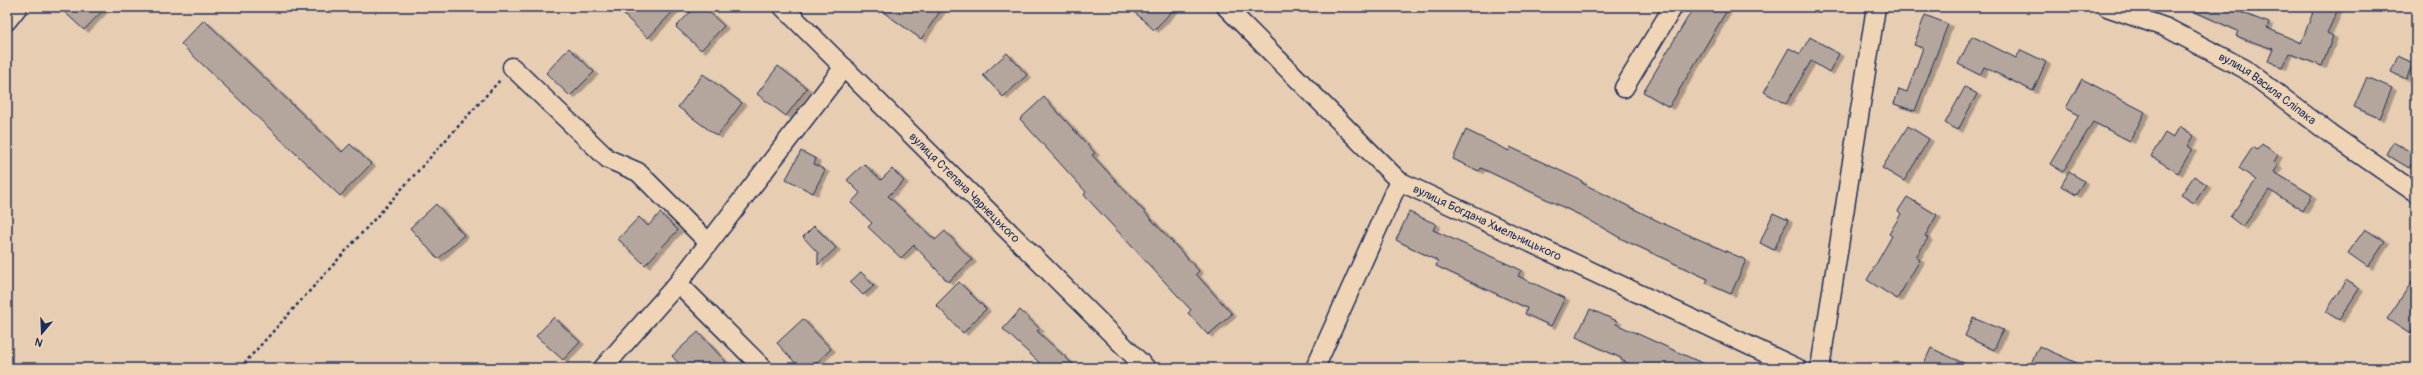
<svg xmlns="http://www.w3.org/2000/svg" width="2423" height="375" viewBox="0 0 2423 375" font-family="Pangolin,sans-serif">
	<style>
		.building { fill: #b4a69d; stroke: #1b2f5e; filter: url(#shadow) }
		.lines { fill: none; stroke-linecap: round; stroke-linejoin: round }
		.minor-casing { stroke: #1b2f5e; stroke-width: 21 }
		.path { stroke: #1b2f5e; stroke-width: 2.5; stroke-dasharray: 3 3; stroke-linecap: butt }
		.minor { stroke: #efd4b6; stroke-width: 18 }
		.labels { text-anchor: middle; stroke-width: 3.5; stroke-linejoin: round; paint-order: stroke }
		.street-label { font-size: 12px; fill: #1b2f5e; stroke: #efd4b6 }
	</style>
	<defs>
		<filter id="shadow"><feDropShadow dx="4.5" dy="2.5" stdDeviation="0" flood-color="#0004"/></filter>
	</defs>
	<rect width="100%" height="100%" fill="#e7cdb2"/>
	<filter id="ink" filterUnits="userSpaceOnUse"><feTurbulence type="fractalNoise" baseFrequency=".025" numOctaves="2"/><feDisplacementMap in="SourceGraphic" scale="8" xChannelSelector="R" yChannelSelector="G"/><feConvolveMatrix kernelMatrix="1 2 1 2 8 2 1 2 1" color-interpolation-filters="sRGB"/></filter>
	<g filter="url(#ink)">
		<g class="building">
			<path d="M59,7H106L84,30Z"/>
			<path d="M630,7H677L648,38L623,14Z"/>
			<path d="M695,7H704L724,26L701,50L676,27Z"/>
			<path d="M876,7H943L921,39Z"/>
			<path d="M1129,7H1176L1154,30Z"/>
			<path d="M1694,7H1729L1669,107L1643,92Z"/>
			<path d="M2184,7H2227L2269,23L2267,28L2301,43L2315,7H2339L2327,33L2333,36L2322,66L2289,53L2282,67L2268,61L2273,49L2236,36L2238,31Z"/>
			<path d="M1925,15L1948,24L1915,111L1894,104L1899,89L1907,92L1923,48L1914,45Z"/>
			<path d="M204,20L342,152L350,144L371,164L340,196L181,44Z"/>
			<path d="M1972,36L2016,58L2021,50L2046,62L2033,91L1984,67L1980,75L1958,64Z"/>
			<path d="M1810,37L1839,54L1829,72L1811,61L1786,104L1764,92L1789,48L1800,54Z"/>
			<path d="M569,48L594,72L570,96L546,73Z"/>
			<path d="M1007,53L1027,75L1003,97L983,75Z"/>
			<path d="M2398,56L2413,63L2406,79L2391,72Z"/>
			<path d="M778,66L807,88L786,116L757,94Z"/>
			<path d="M703,74L742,103L717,136L678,107Z"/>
			<path d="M2367,77L2392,88L2379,118L2354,107Z"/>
			<path d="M2082,79L2145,112L2130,141L2093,122L2063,172L2050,164L2079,115L2066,108Z"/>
			<path d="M1965,87L1977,94L1958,130L1945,123Z"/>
			<path d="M1044,97L1095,153L1092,155L1199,271L1196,274L1232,314L1208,335L1188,313L1191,310L1084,195L1086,192L1020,119Z"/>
			<path d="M1908,126L1929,139L1904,181L1882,168Z"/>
			<path d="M2180,126L2194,136L2188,146L2192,149L2178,173L2151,156L2165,133L2173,138Z"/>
			<path d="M1466,130L1509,151L1510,147L1582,181V183L1662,223L1746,260L1731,294L1706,283L1708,279L1622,239L1584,217L1481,168L1479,171L1453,159Z"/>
			<path d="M2393,142L2416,155L2409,168L2386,154Z"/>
			<path d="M2262,144L2278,155L2274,162L2278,166L2274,172L2312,195L2303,211L2269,190L2243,227L2230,217L2256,180L2239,168L2253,147L2257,150Z"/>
			<path d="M801,151L816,159L814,164L825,170L813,193L786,179Z"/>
			<path d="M864,164L881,180L892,169L904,181L888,196L935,240L945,231L972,260L948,282L914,245L901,258L868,227L872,223L851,203L860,193L847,180Z"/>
			<path d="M2069,172L2084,181L2076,195L2061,186Z"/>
			<path d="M2194,176L2207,185L2194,203L2181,195Z"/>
			<path d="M1907,197L1937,215L1925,236L1928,238L1916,257L1920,260L1897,299L1867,280L1892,236L1889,234L1901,214L1898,211Z"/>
			<path d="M436,204L464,235L438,259L410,228Z"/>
			<path d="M1409,212L1436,224L1433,230L1521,270L1518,276L1565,298L1551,326L1525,314L1527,308L1436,266L1438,261L1396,240Z"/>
			<path d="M660,213L678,230L645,265L618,239L639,217L648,226Z"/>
			<path d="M1773,213L1788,220L1774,250L1760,243Z"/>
			<path d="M814,226L836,248L818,265V253L803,237Z"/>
			<path d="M2365,229L2385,242L2368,267L2348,253Z"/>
			<path d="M861,272L874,286L863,295L850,282Z"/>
			<path d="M2416,276V325L2410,334L2387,319Z"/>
			<path d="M2346,280L2359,289L2339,320L2326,312Z"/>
			<path d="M959,282L986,309L963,333L936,305Z"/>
			<path d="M1590,309L1617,321L1616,324L1713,368H1638L1621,360V358L1576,337Z"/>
			<path d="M1020,310L1040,329L1037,331L1077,368H1045L1003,329Z"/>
			<path d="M554,317L580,342L563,360L536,336Z"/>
			<path d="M1973,318L2003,330L1994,350L1965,336Z"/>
			<path d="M803,319L831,349L811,368H800L777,343Z"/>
			<path d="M698,332L726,362L719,368H683L672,356Z"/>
			<path d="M2039,346L2088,368H2029Z"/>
			<path d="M1931,348L1974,368H1922Z"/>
		</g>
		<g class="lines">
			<defs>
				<g id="minor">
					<path id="s1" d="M783,7L1146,368"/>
					<path id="s2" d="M1226,7L1399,181L1797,368"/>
					<path id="s3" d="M2107,7L2167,28L2245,69L2329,133L2416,193"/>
					<path d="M7,21L18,7"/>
					<path d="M512,67L608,159L638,172L708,242"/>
					<path d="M1624,88L1673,7"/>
					<path d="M678,283L763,368"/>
					<path d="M603,368L678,283L844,67"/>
					<path d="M1315,368L1399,181"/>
					<path d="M1820,368L1876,7"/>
				</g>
			</defs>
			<use href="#minor" class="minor-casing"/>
			<path class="path" d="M240,368L501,79"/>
			<use href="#minor" class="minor"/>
		</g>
	</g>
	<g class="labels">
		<g class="street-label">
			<text dy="4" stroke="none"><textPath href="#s3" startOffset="181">вулиця Василя Сліпака</textPath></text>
			<text dy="4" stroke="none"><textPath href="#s1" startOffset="256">вулиця Степана Чарнецького</textPath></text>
			<text dy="4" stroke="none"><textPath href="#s2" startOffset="343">вулиця Богдана Хмельницького</textPath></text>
		</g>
	</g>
	<rect width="2423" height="375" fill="none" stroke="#efd4b6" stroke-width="24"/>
	<rect x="12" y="12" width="2399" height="351" fill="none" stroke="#1b2f5e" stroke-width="1.5" filter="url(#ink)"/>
	<g transform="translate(42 333) rotate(199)" stroke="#efd4b6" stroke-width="3" paint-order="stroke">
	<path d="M0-3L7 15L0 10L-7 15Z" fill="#1b2f5e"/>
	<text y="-6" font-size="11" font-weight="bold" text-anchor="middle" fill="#1b2f5e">N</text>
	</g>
</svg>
